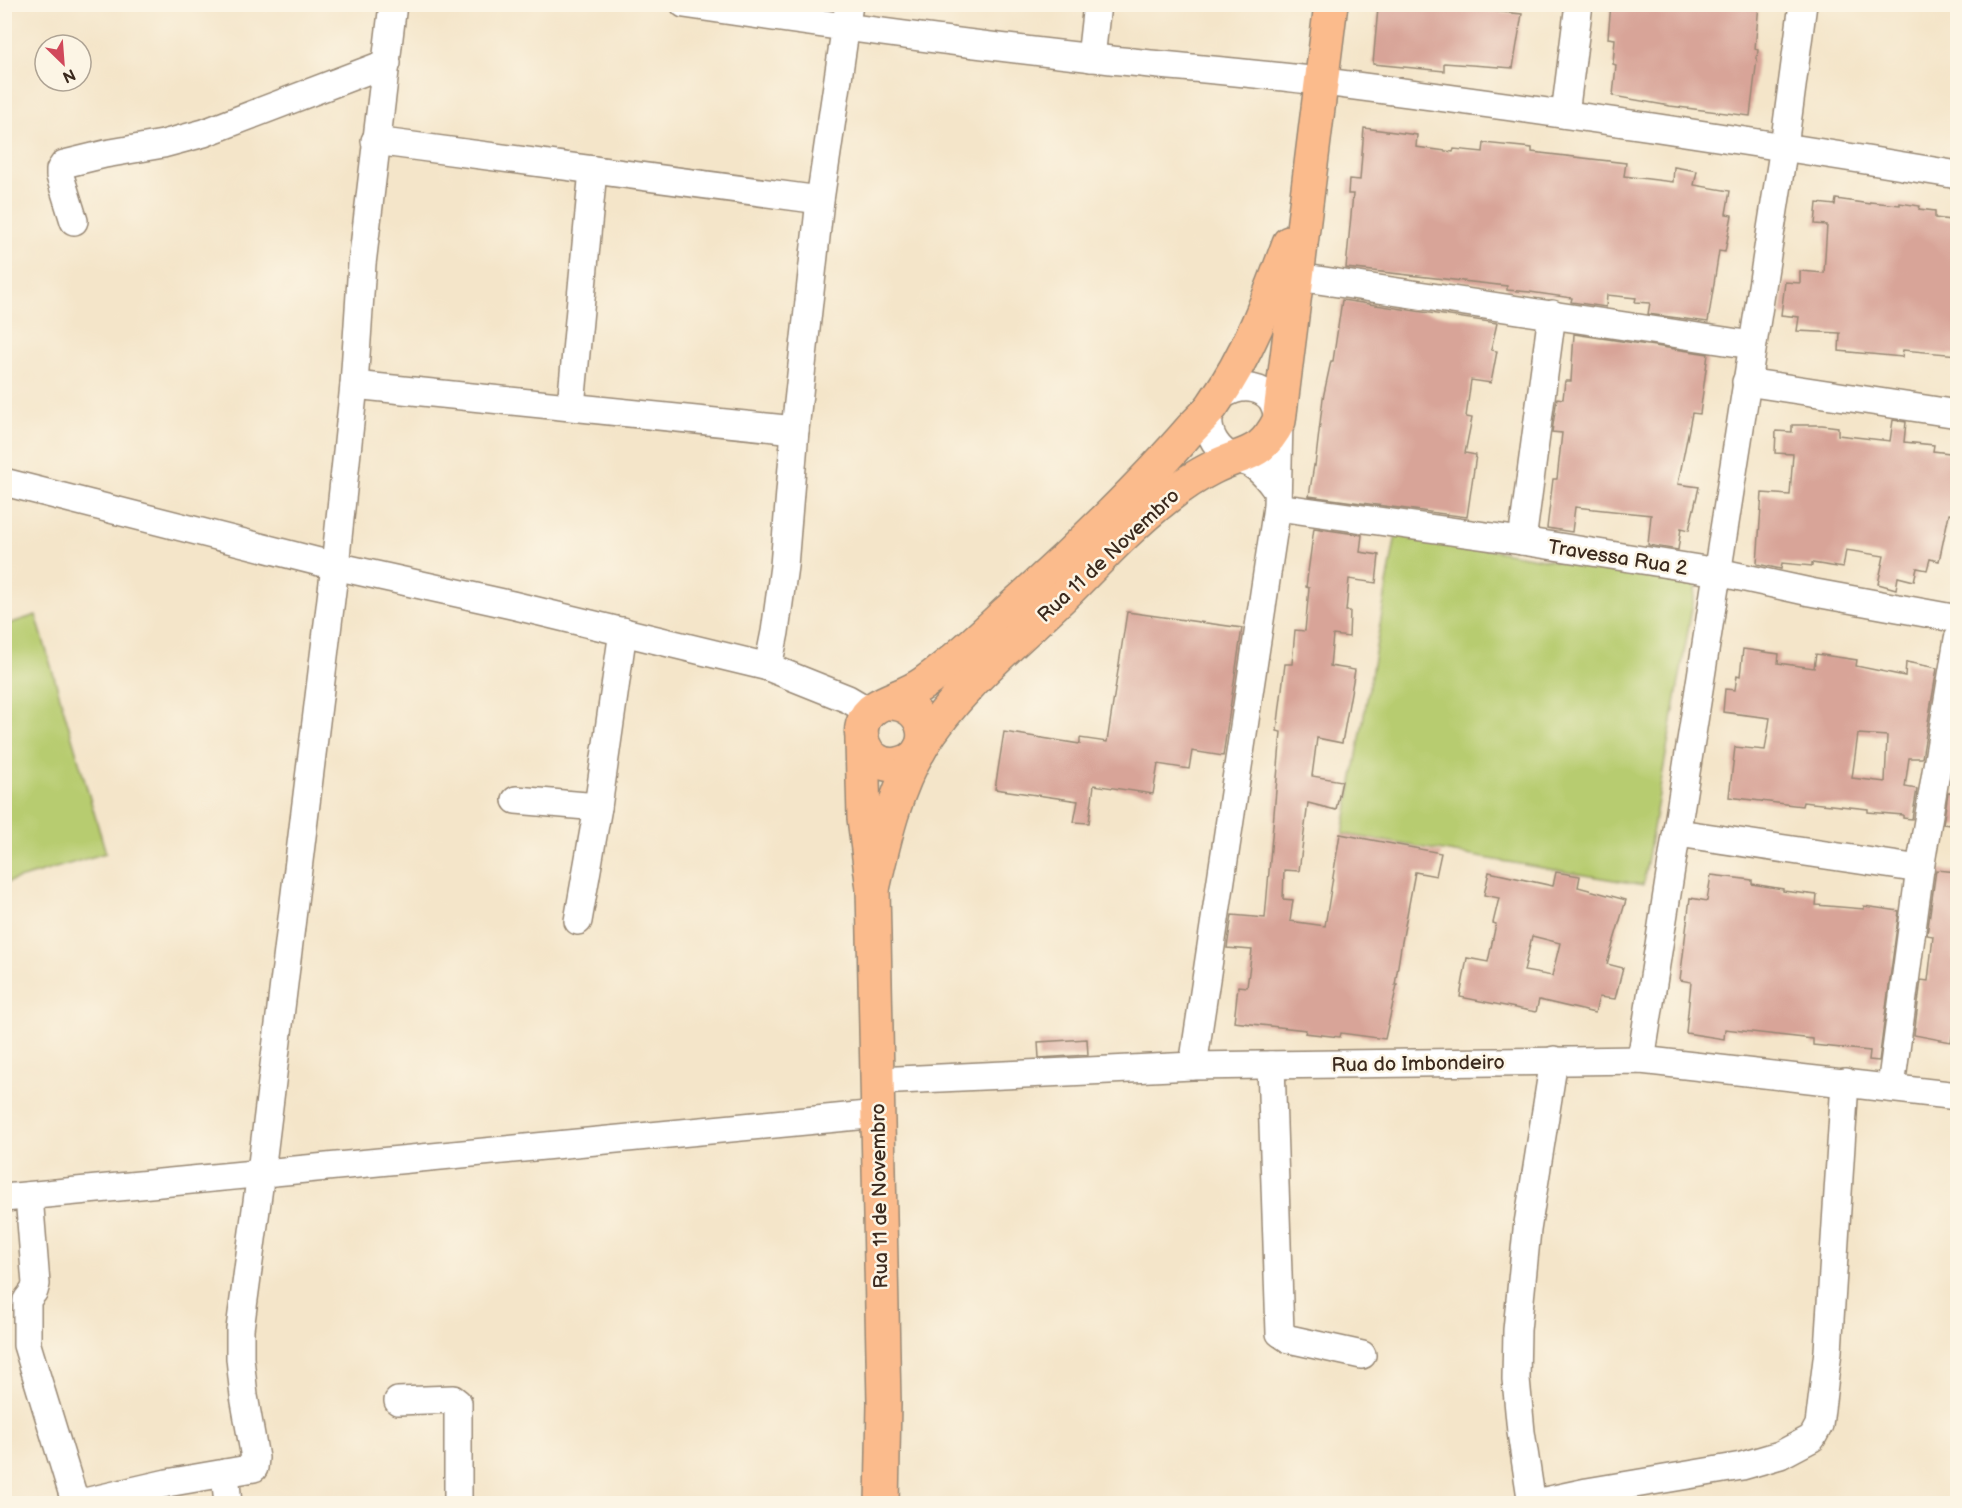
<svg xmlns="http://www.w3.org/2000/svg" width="1962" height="1508" viewBox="0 0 1962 1508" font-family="'Balsamiq Sans',sans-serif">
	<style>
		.green { fill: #b7cc70; stroke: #797b47; stroke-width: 1.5 }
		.building { fill: #d8a498; fill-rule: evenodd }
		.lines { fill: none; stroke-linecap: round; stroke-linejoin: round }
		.minor-casing { stroke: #988874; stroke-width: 30 }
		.major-casing { stroke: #988874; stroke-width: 36 }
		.minor { stroke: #fff; stroke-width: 27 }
		.major { stroke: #fbbb8c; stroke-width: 33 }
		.labels { text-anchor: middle; stroke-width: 5; stroke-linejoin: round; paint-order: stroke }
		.street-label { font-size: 20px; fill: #3b2a1e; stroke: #fcf5e5 }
	</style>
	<rect width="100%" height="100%" fill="#fcf5e5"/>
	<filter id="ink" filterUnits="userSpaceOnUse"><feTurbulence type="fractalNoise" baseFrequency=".0167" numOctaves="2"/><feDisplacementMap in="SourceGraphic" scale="12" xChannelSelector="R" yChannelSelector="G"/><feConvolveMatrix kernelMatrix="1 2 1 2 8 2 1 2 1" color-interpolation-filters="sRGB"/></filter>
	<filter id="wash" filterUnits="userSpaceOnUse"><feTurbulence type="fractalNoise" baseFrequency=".008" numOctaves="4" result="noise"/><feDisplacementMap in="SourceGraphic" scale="24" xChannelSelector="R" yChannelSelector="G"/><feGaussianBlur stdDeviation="1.35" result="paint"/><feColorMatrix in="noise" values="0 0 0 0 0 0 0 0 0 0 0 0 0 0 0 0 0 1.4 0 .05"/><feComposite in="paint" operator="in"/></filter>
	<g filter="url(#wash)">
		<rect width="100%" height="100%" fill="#f4e5c9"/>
		<g class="green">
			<path d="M1396,534L1696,585L1643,885L1343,834Z"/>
			<path d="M36,615L106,853L5,883V625Z"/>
		</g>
		<g id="blocks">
			<g class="building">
				<path d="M1380,4H1473L1472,9L1522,14L1513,68L1444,63V71L1373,64L1378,8H1380Z"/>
				<path d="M1611,4H1759L1755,49L1758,50L1750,116L1670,106L1613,96L1616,65L1613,64L1615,39L1608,38Z"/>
				<path d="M1364,128L1417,135L1416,147L1453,152L1454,149L1483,152L1484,143L1532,148V152L1626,163L1624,176L1673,182L1674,167L1697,171L1694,185L1730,191L1726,214L1732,215L1725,252L1719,251L1708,322L1648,314L1650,303L1635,302L1636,298L1607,295L1606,307L1571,302L1572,298L1530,292L1507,290V286L1346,268L1353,194H1348L1349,179L1360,180Z"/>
				<path d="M1836,199L1870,204V202L1900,205V203L1920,206L1919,209L1935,211V218L1958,221V355L1903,350L1902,357L1839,351L1840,333L1797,331L1799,317L1781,315L1785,282L1800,283V271L1824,273L1827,225L1815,224L1817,203L1835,205Z"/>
				<path d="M1342,300L1497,323L1491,350L1497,351L1491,383L1471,380L1466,417L1472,418L1465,453L1476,455L1467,517L1309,496L1314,465L1315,466L1323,398L1331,361H1333Z"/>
				<path d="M1574,334L1708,354L1700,414L1692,413L1678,484L1699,487L1689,530L1681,528L1678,550L1648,545L1651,515L1575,507L1572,532L1547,528L1553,479H1557L1562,433L1552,432L1557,398L1563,399L1565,381H1571Z"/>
				<path d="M1893,420L1906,422L1904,442L1934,445L1933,451L1958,454V515L1949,514L1939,561L1930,559L1927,570L1917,568L1914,581L1898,577L1896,589L1878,584L1884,556L1846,550L1843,568L1812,563V566L1782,563L1781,569L1757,564L1762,493L1790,495L1793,454L1775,453L1776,431L1792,432V425H1822L1838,427V435L1890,441Z"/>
				<path d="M1314,528L1362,535L1360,552L1379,555L1376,583L1349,579L1346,611H1350L1349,637L1333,635L1330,666L1355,670L1342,743L1317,738L1312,776L1342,781L1336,810L1308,803L1299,871L1284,870L1283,899L1293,900L1290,921L1325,926L1340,834L1441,853L1436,876L1415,872L1401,947L1395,985H1397L1385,1039L1341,1033L1340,1037L1305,1033L1306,1030L1234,1022L1238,986L1247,987L1252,950L1227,948L1232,915L1265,918L1281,732L1277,731L1285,664H1292L1295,630L1305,631L1309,588L1306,587Z"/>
				<path d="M1127,612L1242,628L1223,756L1192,751L1189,769L1158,764L1153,794L1094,785L1089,823L1074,822L1078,801L995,789L1004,732L1080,744V738L1107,742Z"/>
				<path d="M1743,649L1779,654L1778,663L1814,668L1816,654L1857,660L1856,666L1905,676L1906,662L1937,668L1922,758H1909L1905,787L1917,789L1912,819L1903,818V815L1868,812V809L1803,802L1802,806L1729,797L1735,747L1765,750L1770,718L1723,712L1725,689L1735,690L1737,675L1740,676ZM1858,734L1887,736L1885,782L1852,778Z"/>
				<path d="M1948,793L1958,794V826L1943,824Z"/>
				<path d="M1936,870L1958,872V907L1953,960L1958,961V1024L1955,1023L1951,1042L1914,1035L1921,980L1928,981L1933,936L1927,935Z"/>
				<path d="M1489,872L1553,886L1556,872L1580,876L1578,887L1626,900L1607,964L1623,968L1615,999L1599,997L1595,1013L1539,1000L1536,1012L1460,997L1467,958L1488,962L1496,924L1493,923L1499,898L1484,895ZM1532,936L1560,943L1552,976L1524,971Z"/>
				<path d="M1711,875L1752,880V884L1783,889V891L1817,895L1816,905L1864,909V906L1899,911L1879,1061L1869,1060L1870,1051L1813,1045V1039L1725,1029L1724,1039L1686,1033L1691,982L1680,980L1690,898L1707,901Z"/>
				<path d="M1087,1039L1088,1055L1039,1058L1038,1042Z"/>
			</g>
		</g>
	</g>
	<g filter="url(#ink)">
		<use href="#blocks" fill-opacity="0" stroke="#988874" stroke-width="1.5"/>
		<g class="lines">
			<defs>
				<g id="minor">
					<path d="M684,4C820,24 957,43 1094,58C1171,67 1248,72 1325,82C1536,109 1747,140 1958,175"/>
					<path d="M1091,58L1097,4"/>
					<path d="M1565,114L1579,4"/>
					<path d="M375,141L820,200"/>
					<path d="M74,221L60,176V170L64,164L105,154L163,144L204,133L387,63"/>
					<path d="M1298,277L1752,345"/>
					<path d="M1746,382L1958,414"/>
					<path d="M354,385L795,430"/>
					<path d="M571,406L593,170"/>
					<path d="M4,482L335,566L512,605L768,667L848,699L870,712"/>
					<path d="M1277,507L1522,541L1718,572L1810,592L1958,619"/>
					<path d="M1522,541L1552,314"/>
					<path d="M768,667L775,632L784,566L795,430L820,200L849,4"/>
					<path d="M516,800L598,807"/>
					<path d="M1678,833L1920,869"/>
					<path d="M578,921L598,807L623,631"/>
					<path d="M1641,1060L1784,146L1803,4"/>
					<path d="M1271,1065L1280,1333L1289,1339L1362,1355"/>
					<path d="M1193,1066L1277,507L1279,421C1277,413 1276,406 1271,399C1253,377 1212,390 1209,417C1207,435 1218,451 1234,458C1239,461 1246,461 1251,464C1262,470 1270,481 1277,491"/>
					<path d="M877,1081L1193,1066L1641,1060L1958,1096"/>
					<path d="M1891,1087L1920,869L1958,639"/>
					<path d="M29,1196L36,1284L34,1291L27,1300V1345L73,1495L82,1502L89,1501L167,1483L254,1468L255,1458L244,1396L240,1358V1329L261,1172L335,566L354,385L362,264L393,4"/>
					<path d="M4,1198L878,1114"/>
					<path d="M398,1401L453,1399L458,1403V1504"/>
					<path d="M225,1473L228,1504"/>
					<path d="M1531,1504L1587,1492L1742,1466L1780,1455L1812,1438L1819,1425L1828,1351L1845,1082"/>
					<path d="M1532,1504L1521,1432L1516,1379L1517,1330L1527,1230L1554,1060"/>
				</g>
				<g id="major">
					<path d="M886,703C929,700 938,757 898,764C865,770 847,725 876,707C891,698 909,694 924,683C954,662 981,637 1007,612C1042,581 1076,549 1109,516C1137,488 1164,460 1190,430C1198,421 1208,413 1214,403C1248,355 1269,298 1289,243"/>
					<path d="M862,742L864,818L873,889L884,1403L882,1504"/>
					<path d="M873,889C884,840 895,790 921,747C958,686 1017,641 1067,592C1099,560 1130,526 1166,498C1180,487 1196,476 1212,468C1245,451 1260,458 1279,421L1331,4"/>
				</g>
			</defs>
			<use href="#minor" class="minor-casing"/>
			<use href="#major" class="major-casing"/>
			<use href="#minor" class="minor"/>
			<use href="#major" class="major"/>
		</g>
	</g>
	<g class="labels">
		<g class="street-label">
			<text transform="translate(1108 555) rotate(-43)" y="7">Rua 11 de Novembro</text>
			<text transform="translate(1618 557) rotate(9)" y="7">Travessa Rua 2</text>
			<text transform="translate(1418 1063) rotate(-1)" y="7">Rua do Imbondeiro</text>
			<text transform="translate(879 1196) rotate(-91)" y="7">Rua 11 de Novembro</text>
		</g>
	</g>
	<rect width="1962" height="1508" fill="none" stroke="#fcf5e5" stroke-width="24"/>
	<g transform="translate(63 63) rotate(155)"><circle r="28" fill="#fcf5e5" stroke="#afa495" stroke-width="1.5"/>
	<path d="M0-4.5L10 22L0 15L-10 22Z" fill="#d1495b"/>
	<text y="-9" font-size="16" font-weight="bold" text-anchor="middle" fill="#3b2a1e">N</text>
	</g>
</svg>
